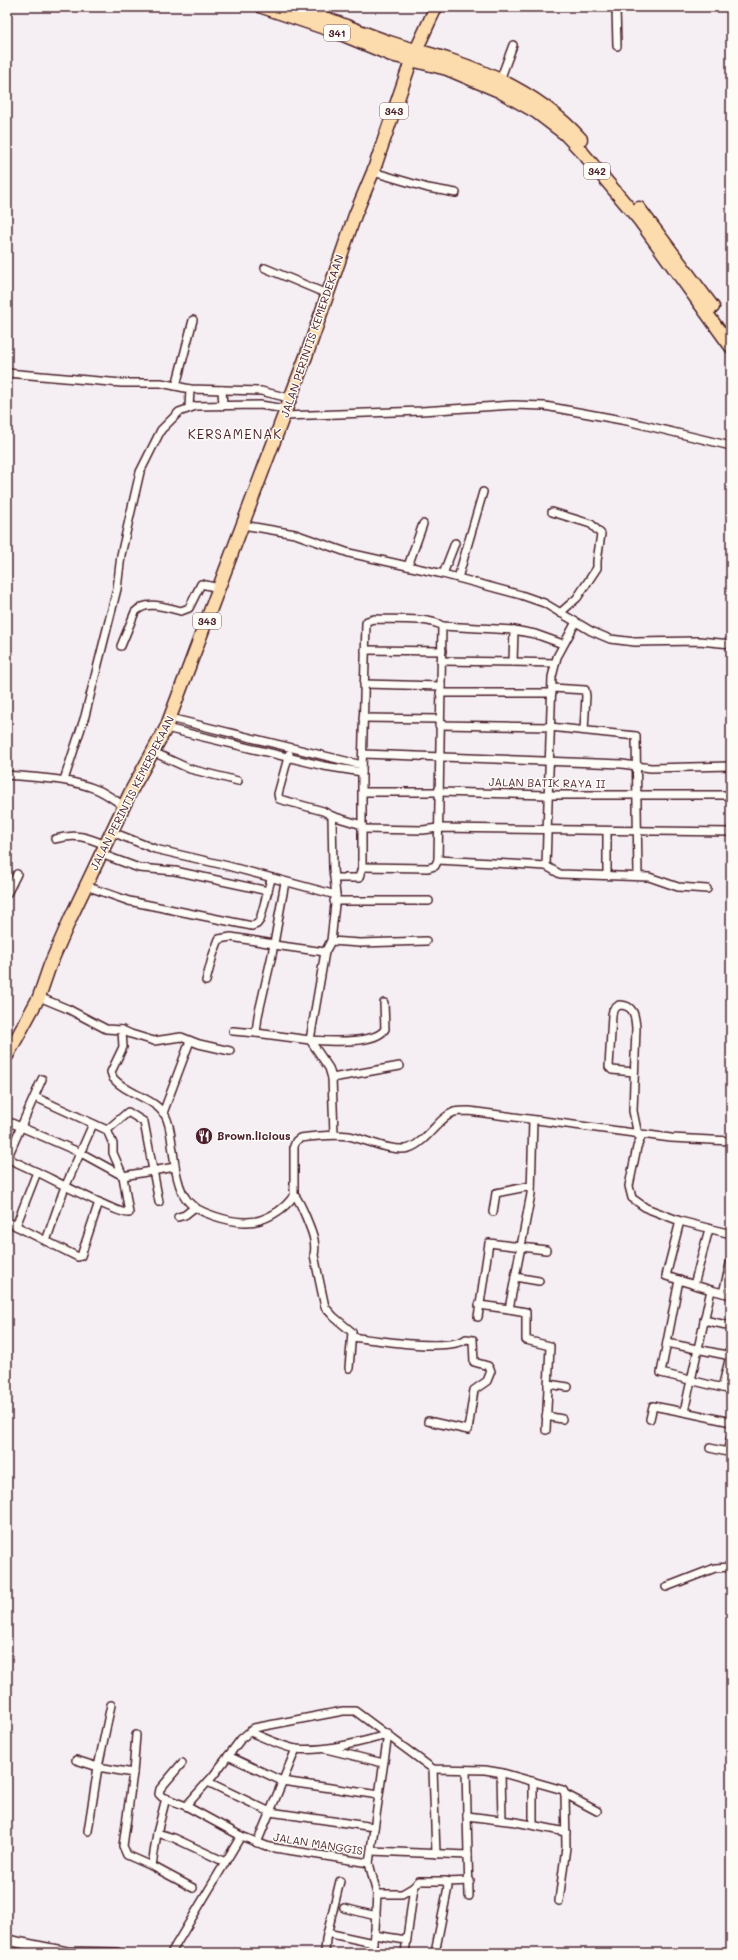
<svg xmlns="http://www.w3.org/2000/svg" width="738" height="1960" viewBox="0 0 738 1960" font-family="Mali,sans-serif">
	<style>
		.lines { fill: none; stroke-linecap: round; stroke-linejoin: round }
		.minor-casing { stroke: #4a1f2b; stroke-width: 10 }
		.tertiary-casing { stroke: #4a1f2b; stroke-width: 12 }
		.primary-casing { stroke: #4a1f2b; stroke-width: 15 }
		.minor { stroke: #fdfcf7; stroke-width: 7 }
		.tertiary { stroke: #fdfcf7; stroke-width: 9 }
		.primary { stroke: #fcdcac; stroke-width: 12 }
		.labels { text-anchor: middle; stroke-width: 3; stroke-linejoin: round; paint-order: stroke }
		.shield { fill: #fdfcf7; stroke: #806168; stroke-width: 1 }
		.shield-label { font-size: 10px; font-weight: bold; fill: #4a1f2b }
		.street-label { font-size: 11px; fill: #4a1f2b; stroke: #fdfcf7 }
		.poi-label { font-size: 11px; font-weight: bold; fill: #4a1f2b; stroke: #fdfcf7; text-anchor: start }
		.quarter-label { font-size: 13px; letter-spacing: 1px; fill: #4a1f2b; stroke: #fdfcf7 }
	</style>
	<rect width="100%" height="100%" fill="#f5eff4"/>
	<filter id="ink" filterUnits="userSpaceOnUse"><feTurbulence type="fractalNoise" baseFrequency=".025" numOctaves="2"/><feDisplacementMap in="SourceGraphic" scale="8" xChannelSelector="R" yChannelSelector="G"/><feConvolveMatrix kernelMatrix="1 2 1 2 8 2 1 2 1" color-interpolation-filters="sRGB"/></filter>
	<g filter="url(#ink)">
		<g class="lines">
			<defs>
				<g id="minor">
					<path d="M616,7L617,46"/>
					<path d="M500,80L513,45"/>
					<path d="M373,172L428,188L456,193"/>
					<path d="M265,268L327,294"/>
					<path d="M7,373L122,383H161L190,389L261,391L289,398"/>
					<path d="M176,386L193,320"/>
					<path d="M222,390L223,406"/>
					<path d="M189,408L190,389"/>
					<path d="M284,416L421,411L513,405L545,406L627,421L731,446"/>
					<path d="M552,512L591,524L601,534L597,561V568L577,598L560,613"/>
					<path d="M243,525L295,534L349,553L443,574L521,595L544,603L591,631L610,639L635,642L699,641L731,644"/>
					<path d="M408,566L423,524"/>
					<path d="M443,574L455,543"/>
					<path d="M458,578L483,492"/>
					<path d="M514,630L535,634L563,644"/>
					<path d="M121,646L135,612C147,599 167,608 181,611L189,608L201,584L219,588"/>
					<path d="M365,650L442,651"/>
					<path d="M441,661L513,662L514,630L442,626"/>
					<path d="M513,662L555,663"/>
					<path d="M364,684L441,686"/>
					<path d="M552,688L585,690L586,696L584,730"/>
					<path d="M440,693H552"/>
					<path d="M170,718L362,765"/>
					<path d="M363,718L439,719"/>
					<path d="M439,725L550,727L636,736L638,876"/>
					<path d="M166,728L324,766L362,772"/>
					<path d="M153,752L190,769L238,781"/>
					<path d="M289,754L278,794L279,799L323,811L332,816L362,825"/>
					<path d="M363,754L622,764L651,768L731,766"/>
					<path d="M7,775C38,778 69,778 98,790C107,794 116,801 124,806"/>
					<path d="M64,780L85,716L117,589L121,555L140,472L161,430L179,412L196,406L260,405L286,409"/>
					<path d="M363,792H439L547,795H731"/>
					<path d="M332,816L333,869L336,895"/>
					<path d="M362,829L423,830L438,828L731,832"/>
					<path d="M112,832L155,849L228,866L336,895L331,941L360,943L426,941"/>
					<path d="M55,839C76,833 86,837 106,845"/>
					<path d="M101,854L139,868L175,871L268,891"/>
					<path d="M438,860L546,866L560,874L649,877L678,887L707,889"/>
					<path d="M546,866L552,677L557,657L576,622"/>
					<path d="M362,867L428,868L435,866L438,860L442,626"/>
					<path d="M607,875V831"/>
					<path d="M335,878H359L362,867V772L366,623L367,621L374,619C390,620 430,617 442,626"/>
					<path d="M285,882L272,955L258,1016L256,1033L310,1040L325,952L331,941"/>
					<path d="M86,886L129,901L252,926L257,924L260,920L271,879"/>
					<path d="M7,894L17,874"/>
					<path d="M334,901H429"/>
					<path d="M274,945L325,952"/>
					<path d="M206,981L213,955L219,939L231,937L274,944"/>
					<path d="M39,997L68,1009L106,1029L122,1030L123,1047L111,1072L113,1078C126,1094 153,1097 165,1115C171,1125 171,1140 173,1151C175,1166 177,1187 187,1200C196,1213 230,1222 245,1222C263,1223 285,1210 294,1195V1146L296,1141L300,1138C316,1136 332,1134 349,1136C365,1139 393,1153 409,1148C427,1142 438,1118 454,1112C459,1111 465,1111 469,1111L671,1138L731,1141"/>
					<path d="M122,1030L131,1034L154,1041L181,1037L199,1044L230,1051"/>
					<path d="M233,1031L256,1033"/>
					<path d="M310,1040C327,1041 375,1045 385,1029L384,1003"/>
					<path d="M310,1040L329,1068L332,1078L334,1134"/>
					<path d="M634,1072L612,1070L609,1067L612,1015L613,1010L619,1005C634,1005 635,1015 636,1028L633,1111L638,1135"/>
					<path d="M332,1078L400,1066"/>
					<path d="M42,1079L9,1154L11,1160L37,1172L16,1226L46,1241L63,1192L93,1124"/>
					<path d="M35,1097L107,1130L113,1144V1153L123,1176L129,1213C120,1215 50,1178 37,1172"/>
					<path d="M163,1113L190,1041"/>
					<path d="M533,1120L531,1194L509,1309L526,1312V1340L550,1346L546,1430"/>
					<path d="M7,1121L81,1153L123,1176L175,1167"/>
					<path d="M107,1130L128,1112L144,1122L159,1202"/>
					<path d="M642,1135L637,1147L629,1186L632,1198L646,1208L680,1221L666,1276L711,1290L684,1412L653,1406L650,1419"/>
					<path d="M294,1195C299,1198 313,1233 314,1240C315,1245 315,1250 314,1255L325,1307L334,1317L352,1332L349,1368"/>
					<path d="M493,1212L496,1193L531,1186"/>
					<path d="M178,1217L185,1215L195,1207"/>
					<path d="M680,1221L731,1234"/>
					<path d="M7,1222L16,1226"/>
					<path d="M46,1241L78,1257L81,1256L99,1202"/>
					<path d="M515,1277L539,1281"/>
					<path d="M679,1280L661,1373L731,1390"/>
					<path d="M694,1285L709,1229"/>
					<path d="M711,1290L731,1295"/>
					<path d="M723,1293L731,1260"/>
					<path d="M479,1305L509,1309"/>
					<path d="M478,1317L489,1243L546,1250"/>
					<path d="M704,1320L731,1326"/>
					<path d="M352,1337C374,1340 449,1352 466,1339L473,1340L474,1362L488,1366L491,1371L487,1381L474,1390L468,1430L428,1421"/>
					<path d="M667,1343L731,1356"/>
					<path d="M548,1384L568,1387"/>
					<path d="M722,1388L730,1356"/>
					<path d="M684,1412L731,1422"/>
					<path d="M546,1416L562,1419"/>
					<path d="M710,1448L727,1452L731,1437"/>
					<path d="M666,1587L715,1568L731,1567"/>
					<path d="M250,1732C263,1737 283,1747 296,1749C321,1752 365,1742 388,1734L369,1863L377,1894L375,1929L371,1953"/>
					<path d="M326,1749L383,1763"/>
					<path d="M228,1756L282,1781L379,1795"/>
					<path d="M76,1760L98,1767L111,1705"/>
					<path d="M182,1763L160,1789L159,1794L162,1797L186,1806L241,1836L269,1847L369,1863"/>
					<path d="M433,1769L436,1854"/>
					<path d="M466,1770L469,1896"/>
					<path d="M133,1773L136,1735"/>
					<path d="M501,1773L502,1820"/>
					<path d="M208,1782L270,1812L374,1827"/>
					<path d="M565,1794L597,1811"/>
					<path d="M186,1806L213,1776L241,1739L254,1728L343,1711H355L433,1769L485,1770L503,1773L563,1790L565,1794L566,1847L559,1901"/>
					<path d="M467,1816L516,1822L566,1832"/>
					<path d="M533,1825V1781"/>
					<path d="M88,1831L98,1767L133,1773L123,1846L127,1855L152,1866L157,1833L174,1838L225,1862"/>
					<path d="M157,1833L166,1798"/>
					<path d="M257,1843L296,1749"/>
					<path d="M371,1851L468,1855"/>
					<path d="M152,1866L193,1888"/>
					<path d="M447,1882L470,1881"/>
					<path d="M377,1894H402L414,1887"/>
					<path d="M344,1908L376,1916"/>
					<path d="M327,1933L373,1943"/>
					<path d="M374,1935L406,1940"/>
					<path d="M171,1953L241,1836"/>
					<path d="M325,1953L326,1939L340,1881"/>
					<path d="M405,1953L414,1887L419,1881H446L448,1887L435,1953"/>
				</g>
				<path id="tertiary" d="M7,1940L67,1952L117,1953"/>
				<g id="primary">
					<path d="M262,7L336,32L391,55L447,69L499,91L536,112L565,134L583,153L640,221L731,347"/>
					<path d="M295,7C327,18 358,31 389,42C409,49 430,53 450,60C499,76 546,100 581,139"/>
					<path d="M639,208L713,307"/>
					<path d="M7,1056L39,997L50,965L71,917L131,791L166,728L308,351L355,215L373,172L411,61L436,7"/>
				</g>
			</defs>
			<use href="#minor" class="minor-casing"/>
			<use href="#tertiary" class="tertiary-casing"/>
			<use href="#primary" class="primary-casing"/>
			<use href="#minor" class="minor"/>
			<use href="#tertiary" class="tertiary"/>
			<use href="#primary" class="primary"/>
		</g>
	</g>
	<defs>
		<symbol id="restaurant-disc" viewBox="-11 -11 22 22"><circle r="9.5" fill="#4a1f2b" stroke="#fdfcf7"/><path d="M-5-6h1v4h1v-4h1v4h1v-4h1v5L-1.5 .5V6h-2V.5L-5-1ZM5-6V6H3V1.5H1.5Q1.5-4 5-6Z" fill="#fff"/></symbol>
	</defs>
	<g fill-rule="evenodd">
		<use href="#restaurant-disc" x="194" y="1126" width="20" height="20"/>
	</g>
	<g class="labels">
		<g class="shield">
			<rect x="324" y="25" width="26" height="16" rx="3"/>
			<rect x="380" y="103" width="28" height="16" rx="3"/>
			<rect x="584" y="163" width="26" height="16" rx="3"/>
			<rect x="193" y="613" width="28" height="16" rx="3"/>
		</g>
		<g class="shield-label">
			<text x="337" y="37">341</text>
			<text x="394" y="115">343</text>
			<text x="597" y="175">342</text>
			<text x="207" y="625">343</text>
		</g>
		<g class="street-label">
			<text transform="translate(312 336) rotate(-71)" y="4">JALAN PERINTIS KEMERDEKAAN</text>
			<text transform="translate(547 783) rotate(1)" y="4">JALAN BATIK RAYA II</text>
			<text transform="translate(132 793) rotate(-63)" y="4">JALAN PERINTIS KEMERDEKAAN</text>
			<text transform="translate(318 1844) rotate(9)" y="4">JALAN MANGGIS</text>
		</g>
		<g class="poi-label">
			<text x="217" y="1140">Brown.licious</text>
		</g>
		<g class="quarter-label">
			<text x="235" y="439">KERSAMENAK</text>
		</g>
	</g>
	<rect width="738" height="1960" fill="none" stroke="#fdfcf7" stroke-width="24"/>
	<rect x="12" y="12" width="714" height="1936" fill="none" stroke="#4a1f2b" stroke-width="1.5" filter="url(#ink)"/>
</svg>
